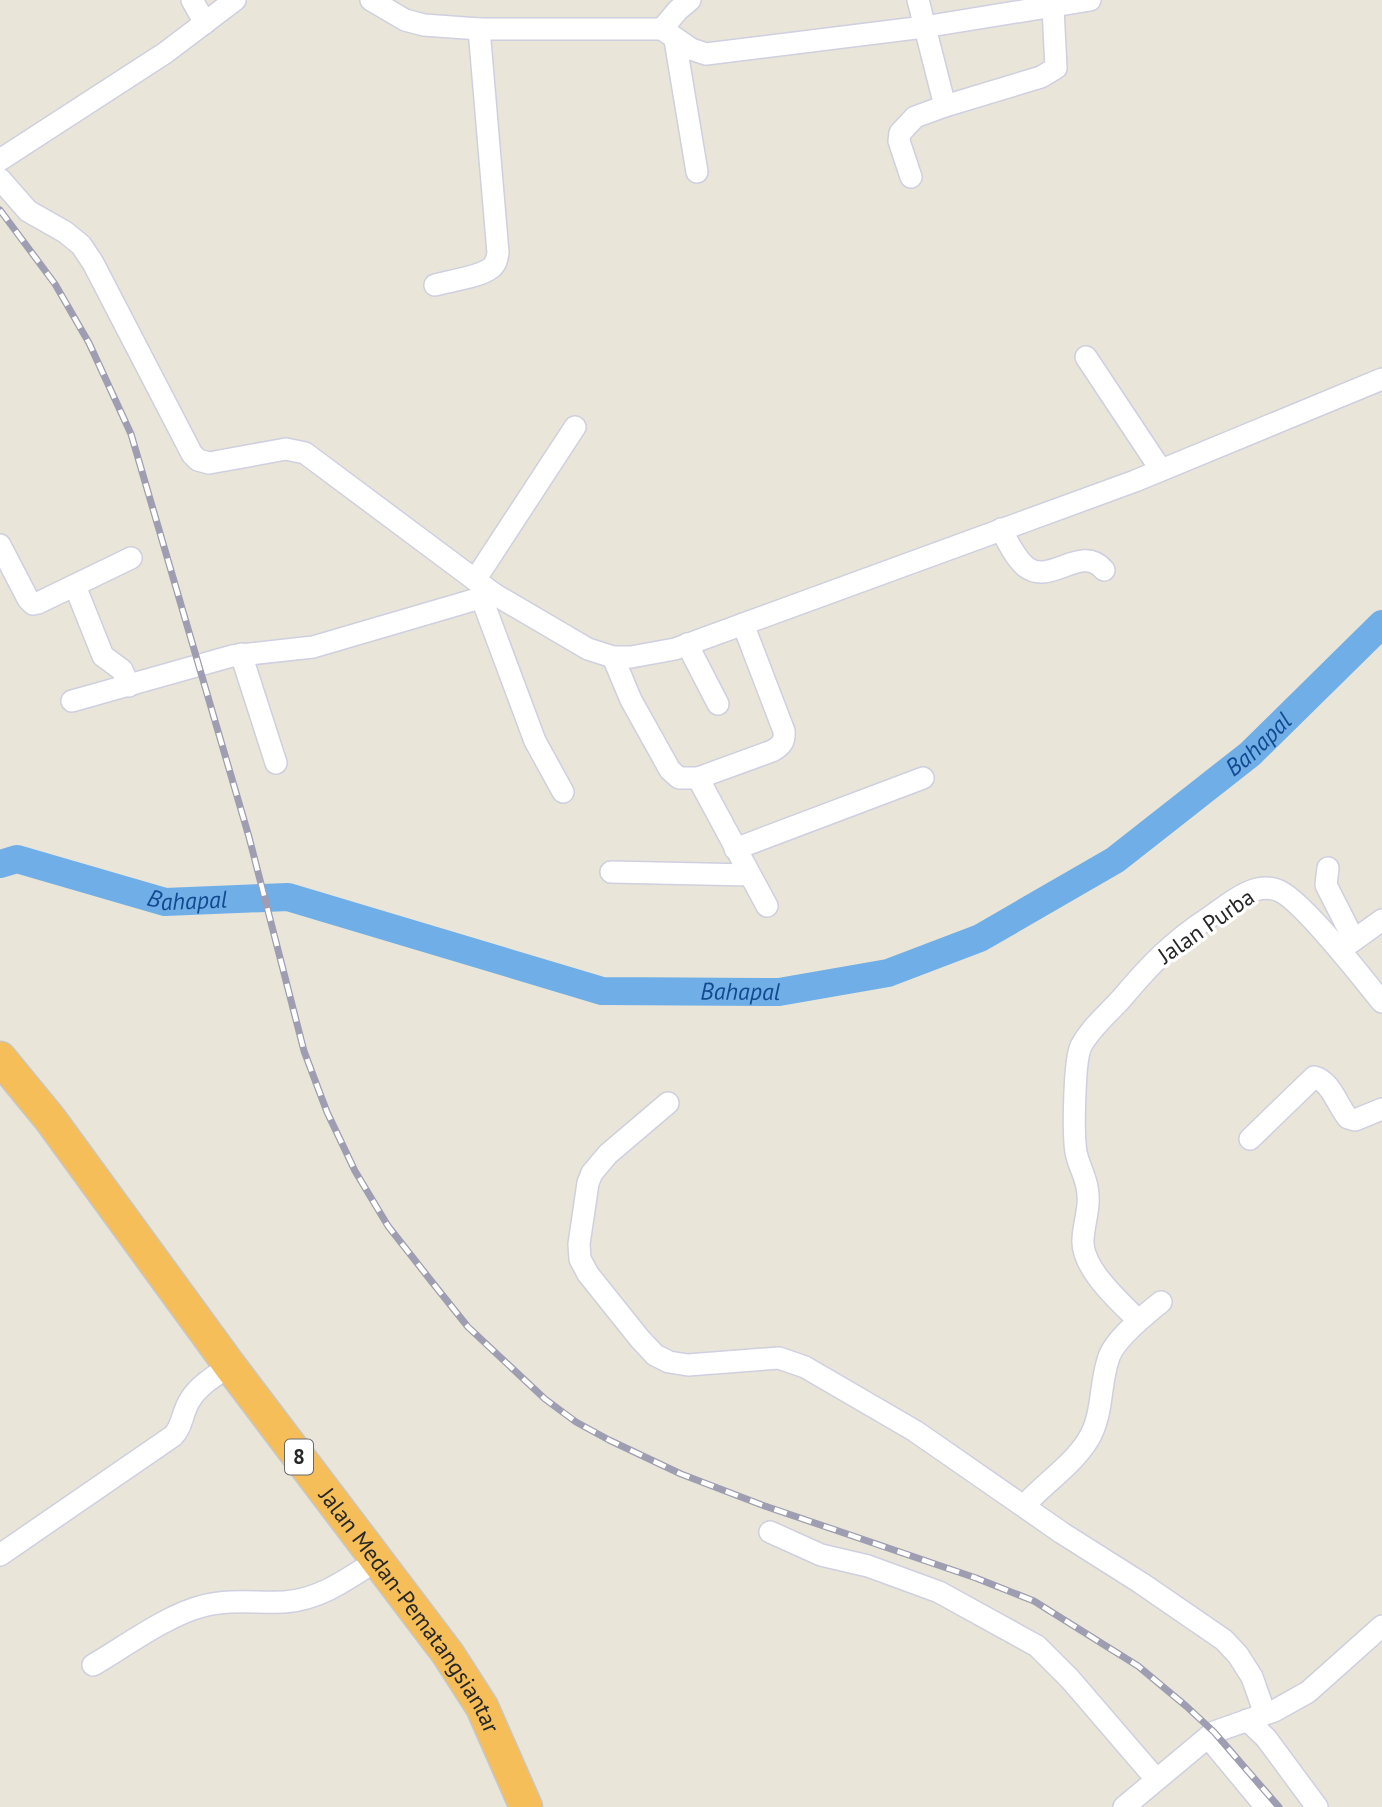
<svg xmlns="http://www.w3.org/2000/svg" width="1382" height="1807" viewBox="0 0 1382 1807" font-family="'PT Sans',sans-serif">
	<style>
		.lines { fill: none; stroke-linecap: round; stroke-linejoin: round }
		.river { stroke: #70aee8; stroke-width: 28 }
		.minor-casing { stroke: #cfcfe0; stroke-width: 24 }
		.highway-casing { stroke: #c7c7c7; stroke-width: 35 }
		.minor { stroke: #fff; stroke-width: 21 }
		.highway { stroke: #f6be58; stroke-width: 32 }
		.rail-casing { stroke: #9e9db1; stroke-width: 7 }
		.rail { stroke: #fff; stroke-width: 4.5; stroke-dasharray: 13; stroke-linecap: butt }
		.labels { text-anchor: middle; stroke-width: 7; stroke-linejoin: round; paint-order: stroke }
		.shield { fill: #fff; stroke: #686868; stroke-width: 2 }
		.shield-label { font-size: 21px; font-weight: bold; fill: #272727 }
		.street-label { font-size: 23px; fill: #272727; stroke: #fff }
		.water-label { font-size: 24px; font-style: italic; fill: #134a8f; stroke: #fff }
	</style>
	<rect width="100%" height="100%" fill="#e9e6d9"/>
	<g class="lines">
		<path class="river" id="s1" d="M0,864L17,859L165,902L288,897L602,991L779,992L888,973L980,938L1115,860L1250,754L1382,624"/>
		<defs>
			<g id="minor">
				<path d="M192,0L205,23"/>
				<path d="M371,0L405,20L424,25L479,29H662L691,49L706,54L924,27L1090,0"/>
				<path d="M918,0L945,106"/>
				<path d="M662,29L678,10L690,0"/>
				<path d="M675,40L697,172"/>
				<path d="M0,160L165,53L235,0"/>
				<path d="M911,177L899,141L900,133L915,117L945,106L1041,77L1056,68L1053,8"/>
				<path d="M0,179L28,211L65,232L81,245L93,263L192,454L198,460L209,463L286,449L305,453L494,594L588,649L613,657H631L675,649L1135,481L1382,379"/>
				<path d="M435,285C449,281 480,277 491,268C496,264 497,259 498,253L479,29"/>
				<path d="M1086,357L1161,470"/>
				<path d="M1001,529C1008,542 1015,558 1026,567C1051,586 1081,543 1104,570"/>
				<path d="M0,545L28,599L33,604L38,603L131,558"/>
				<path d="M475,580L575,427"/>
				<path d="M75,586L103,656L122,670L129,686"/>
				<path d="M482,599L535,741L563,792"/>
				<path d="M743,624L784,731C785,742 781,746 772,751L698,778L767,906"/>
				<path d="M687,644L718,704"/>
				<path d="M241,654L276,763"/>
				<path d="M613,657L631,700L670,770L679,778H698"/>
				<path d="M72,701L232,656L313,647L494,594"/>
				<path d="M735,849L923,778"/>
				<path d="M1328,868L1326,885L1354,940"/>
				<path d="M611,872L750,875"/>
				<path d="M1343,948L1382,920"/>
				<path d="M668,1103L608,1154L592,1173L588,1183L579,1244L580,1259L588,1274L640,1339L655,1355L669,1362L688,1365L779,1358L805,1367L915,1431L1062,1533L1141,1583L1224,1640L1238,1655L1252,1677L1265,1714"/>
				<path d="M1250,1139L1314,1077C1331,1081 1337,1105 1348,1118L1355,1120L1382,1109"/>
				<path d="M1138,1320C1119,1301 1081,1268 1083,1239C1084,1221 1091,1206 1087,1187C1085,1175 1078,1164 1076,1152C1073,1134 1074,1061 1081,1046C1091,1027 1108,1014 1122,998C1149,966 1172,942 1207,919C1227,906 1252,881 1277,890C1300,897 1363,979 1382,1002"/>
				<path d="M1024,1506C1043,1484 1072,1466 1088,1440C1104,1414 1099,1384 1109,1357C1115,1339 1146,1314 1161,1302"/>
				<path d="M770,1532L821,1555L868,1566L939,1592L1037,1646L1070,1679L1156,1779"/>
				<path d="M0,1555L173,1436C183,1426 182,1412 190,1400C199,1385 216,1375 230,1366"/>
				<path d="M93,1665C124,1647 169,1614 203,1606C230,1599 256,1603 284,1602C319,1600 348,1579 377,1560"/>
				<path d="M1247,1720L1266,1738L1317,1807"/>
				<path d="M1208,1737L1266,1807"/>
				<path d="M1124,1807L1214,1732L1274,1711L1308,1692L1382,1626"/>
			</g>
			<g id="highway">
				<path id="s2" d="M0,1058L50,1119L230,1366L448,1654L482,1707L526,1807"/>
			</g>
		</defs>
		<use href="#minor" class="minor-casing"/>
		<use href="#highway" class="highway-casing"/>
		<use href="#minor" class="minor"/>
		<use href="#highway" class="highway"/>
		<defs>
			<path id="rail" d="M0,210L55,284L89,343L131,434L249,837L304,1051L327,1112L355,1171L388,1226L432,1282L468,1327L545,1399L576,1422L609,1440L681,1474L762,1505L976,1578L1034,1601L1138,1666L1186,1706L1214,1732L1279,1807"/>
		</defs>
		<use href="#rail" class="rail-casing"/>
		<use href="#rail" class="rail"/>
	</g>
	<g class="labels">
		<rect class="shield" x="285" y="1439.5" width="28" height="35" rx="5"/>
		<g class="shield-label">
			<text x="299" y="1464">8</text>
		</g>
		<g class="street-label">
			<text transform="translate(1206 926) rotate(-35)" y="8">Jalan Purba</text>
			<text dy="8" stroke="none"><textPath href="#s2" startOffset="688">Jalan Medan-Pematangsiantar</textPath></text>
		</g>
		<g class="water-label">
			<text dy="8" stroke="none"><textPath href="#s1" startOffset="1349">Bahapal</textPath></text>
			<text dy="8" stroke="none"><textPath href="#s1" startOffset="194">Bahapal</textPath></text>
			<text dy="8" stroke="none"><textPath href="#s1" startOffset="761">Bahapal</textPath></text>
		</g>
	</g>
</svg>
